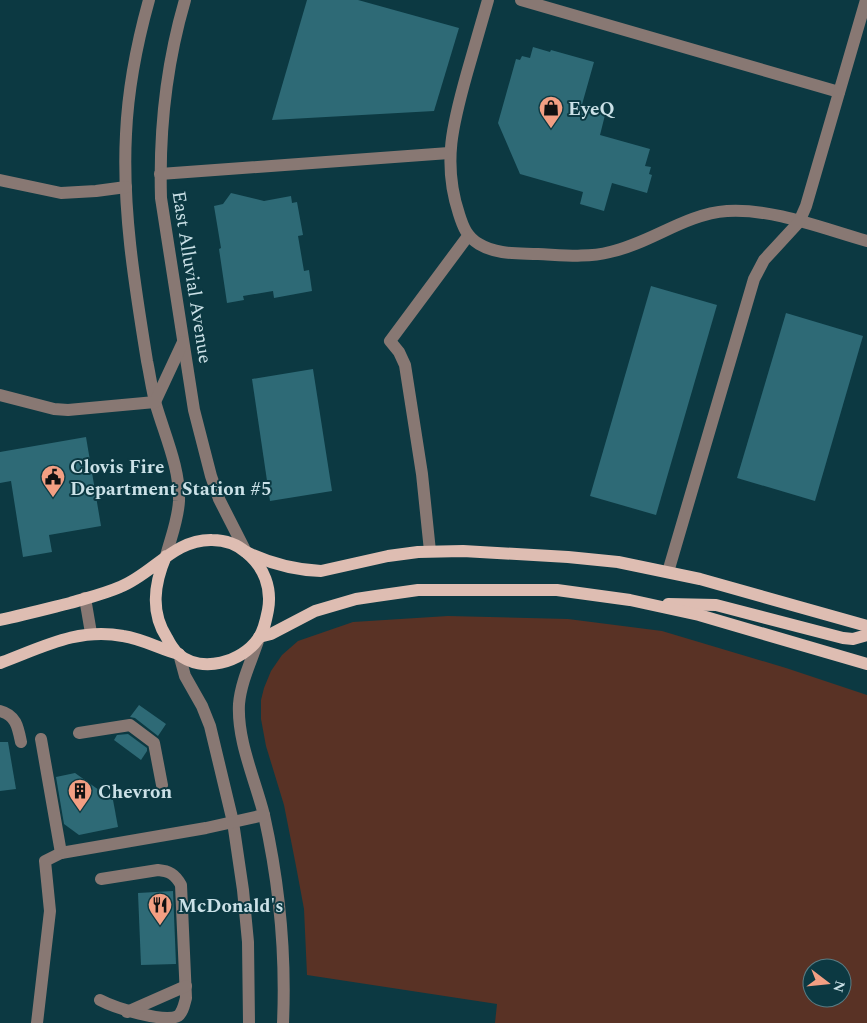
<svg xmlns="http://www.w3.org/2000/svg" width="867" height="1023" viewBox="0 0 867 1023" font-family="Spectral,serif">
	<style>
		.green { fill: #593225; fill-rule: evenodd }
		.building { fill: #2e6a76 }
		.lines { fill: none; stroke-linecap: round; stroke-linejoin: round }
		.minor { stroke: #887873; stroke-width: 12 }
		.major { stroke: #debdb2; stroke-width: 12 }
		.labels { text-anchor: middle; stroke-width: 4; stroke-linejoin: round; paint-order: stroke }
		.poi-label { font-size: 19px; font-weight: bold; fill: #cbe1e7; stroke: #0c3942; text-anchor: start }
		.street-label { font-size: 19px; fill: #cbe1e7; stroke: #0c3942 }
	</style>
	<rect width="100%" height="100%" fill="#0c3942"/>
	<path class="green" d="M448,616L568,619L662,631L786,668L867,695V1023H495L497,1004L307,975L304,909L296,866L284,805L266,746L261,719V700L264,688L271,671L282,655L298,641L353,622ZM812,968H842V998H812Z"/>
	<g class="building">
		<path d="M307,0H358L459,28L434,111L272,120Z"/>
		<path d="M533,47L550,52L551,50L594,62L581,108L605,115L600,135L650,149L645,166L651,167L649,174L652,175L647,193L612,183L604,211L580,204L583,192L520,174L498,123L516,59L520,60L522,56L530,58Z"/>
		<path d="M231,193L264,201L291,196L292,203L297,202L303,235L298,236L304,271L309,270L312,291L274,298L273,291L243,296L244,300L227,303L219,249L221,248L214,206L223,204Z"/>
		<path d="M651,286L717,305L656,515L590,496Z"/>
		<path d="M786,313L863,336L815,501L737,478Z"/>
		<path d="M313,369L332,491L270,501L252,379Z"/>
		<path d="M86,437L101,526L49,535L52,552L23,557L11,481L0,483V452Z"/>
		<path d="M139,705L166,724L158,736L135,718L130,717Z"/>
		<path d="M128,734L147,748V751L141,760L114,740L117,735Z"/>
		<path d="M0,742H8L16,789L0,791Z"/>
		<path d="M75,773L113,800L118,827L79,835L64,824L56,777Z"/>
		<path d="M173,891L176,964L141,965L138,893Z"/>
	</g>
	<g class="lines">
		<g class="minor">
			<path d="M149,0C137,43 128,89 126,134C122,209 135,287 147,361C150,375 152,391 156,405C165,436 180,468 179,501C178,520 171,537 166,556"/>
			<path d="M185,0C166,65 159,131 161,198L194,410L211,476L219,499L246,552"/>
			<path d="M488,0C481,24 474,49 467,73C453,123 442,163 459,214C463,227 467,237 479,244C497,255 518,253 538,254C562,255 587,258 610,252C651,243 685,214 727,211C772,208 824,229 867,241"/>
			<path d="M521,0L839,92"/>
			<path d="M160,174L449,153"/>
			<path d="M0,180L61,193L96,191L126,187"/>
			<path d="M0,395L54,409L68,410L155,402L183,342"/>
			<path d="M430,551L422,474L405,365L399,352L390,341L468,236"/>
			<path d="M668,572L754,279L764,260L799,222L806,206L866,0"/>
			<path d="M85,598L91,633"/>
			<path d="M259,638C252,660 241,681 239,704C237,741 255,779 264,815C279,882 286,954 283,1023"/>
			<path d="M179,654L185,676L202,706L210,726L233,822L243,890L248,942L249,1023"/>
			<path d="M0,711C16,715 18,727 21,742"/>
			<path d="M79,733L130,725L154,743L162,785"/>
			<path d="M41,739L61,853"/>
			<path d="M100,1000C115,1008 164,1023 178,1016C183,1012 184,1005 186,998L181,885C175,874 169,871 158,870L101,879"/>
			<path d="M127,1012L186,986"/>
			<path d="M37,1023L50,911L45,861L61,853L206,828L264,815"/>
		</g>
		<g class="major">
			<path d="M246,552C269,563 295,570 321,571L388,556L418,552L463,551L568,557L618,562L700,579L867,626"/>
			<path d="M668,604L716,605L843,638L853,639L867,635"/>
			<path d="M0,620C23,615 46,609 70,603C87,598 104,594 120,587C153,574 174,539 212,540C225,540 237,544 247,553C264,567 272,588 268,610C266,620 264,631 258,639C242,662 202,674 178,654C174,650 170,644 167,638C150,612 154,584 166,556"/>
			<path d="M259,637L271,634L315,611L356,599L376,596L418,590H557L630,600L699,615L867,664"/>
			<path d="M0,663C41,648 78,627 123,636C143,639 160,649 179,654"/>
		</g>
	</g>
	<defs>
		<symbol id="shop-pin" viewBox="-11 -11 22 30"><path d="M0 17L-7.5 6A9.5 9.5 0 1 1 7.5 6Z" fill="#f39f83" stroke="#0c3942"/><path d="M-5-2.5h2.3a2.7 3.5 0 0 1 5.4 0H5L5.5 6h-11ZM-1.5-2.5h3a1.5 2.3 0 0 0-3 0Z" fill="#111"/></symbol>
		<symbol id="civic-pin" viewBox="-11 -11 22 30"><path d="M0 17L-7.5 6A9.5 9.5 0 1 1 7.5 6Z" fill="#f39f83" stroke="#0c3942"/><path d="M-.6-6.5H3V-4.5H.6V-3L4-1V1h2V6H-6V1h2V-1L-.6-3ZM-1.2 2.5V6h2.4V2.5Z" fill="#111"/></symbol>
		<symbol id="building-pin" viewBox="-11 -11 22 30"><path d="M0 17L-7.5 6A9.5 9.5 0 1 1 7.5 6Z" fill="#f39f83" stroke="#0c3942"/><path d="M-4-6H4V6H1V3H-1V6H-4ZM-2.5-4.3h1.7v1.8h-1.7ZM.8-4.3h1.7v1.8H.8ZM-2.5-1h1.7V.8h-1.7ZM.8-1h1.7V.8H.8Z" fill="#111"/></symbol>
		<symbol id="restaurant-pin" viewBox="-11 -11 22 30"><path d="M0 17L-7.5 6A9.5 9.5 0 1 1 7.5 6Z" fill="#f39f83" stroke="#0c3942"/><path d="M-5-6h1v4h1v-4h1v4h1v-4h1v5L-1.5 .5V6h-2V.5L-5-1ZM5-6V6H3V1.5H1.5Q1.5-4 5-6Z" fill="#111"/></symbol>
	</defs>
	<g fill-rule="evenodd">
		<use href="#shop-pin" x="537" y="94" width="28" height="38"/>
		<use href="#civic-pin" x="39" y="463" width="28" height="38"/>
		<use href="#building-pin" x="66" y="777" width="28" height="38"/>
		<use href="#restaurant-pin" x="146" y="891" width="28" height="38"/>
	</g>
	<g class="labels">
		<g class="poi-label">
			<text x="568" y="115">EyeQ</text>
			<text x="70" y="473">Clovis Fire<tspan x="70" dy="22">Department Station #5</tspan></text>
			<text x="98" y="798">Chevron</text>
			<text x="178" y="912">McDonald's</text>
		</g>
		<g class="street-label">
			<text transform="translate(193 277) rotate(81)" y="7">East Alluvial Avenue</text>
		</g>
	</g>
	<g transform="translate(827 983) rotate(106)"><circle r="24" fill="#0c3942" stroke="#587c84"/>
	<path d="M0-4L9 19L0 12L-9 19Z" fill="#f39f83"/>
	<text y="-8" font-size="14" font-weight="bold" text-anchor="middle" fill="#cbe1e7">N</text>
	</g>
</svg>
